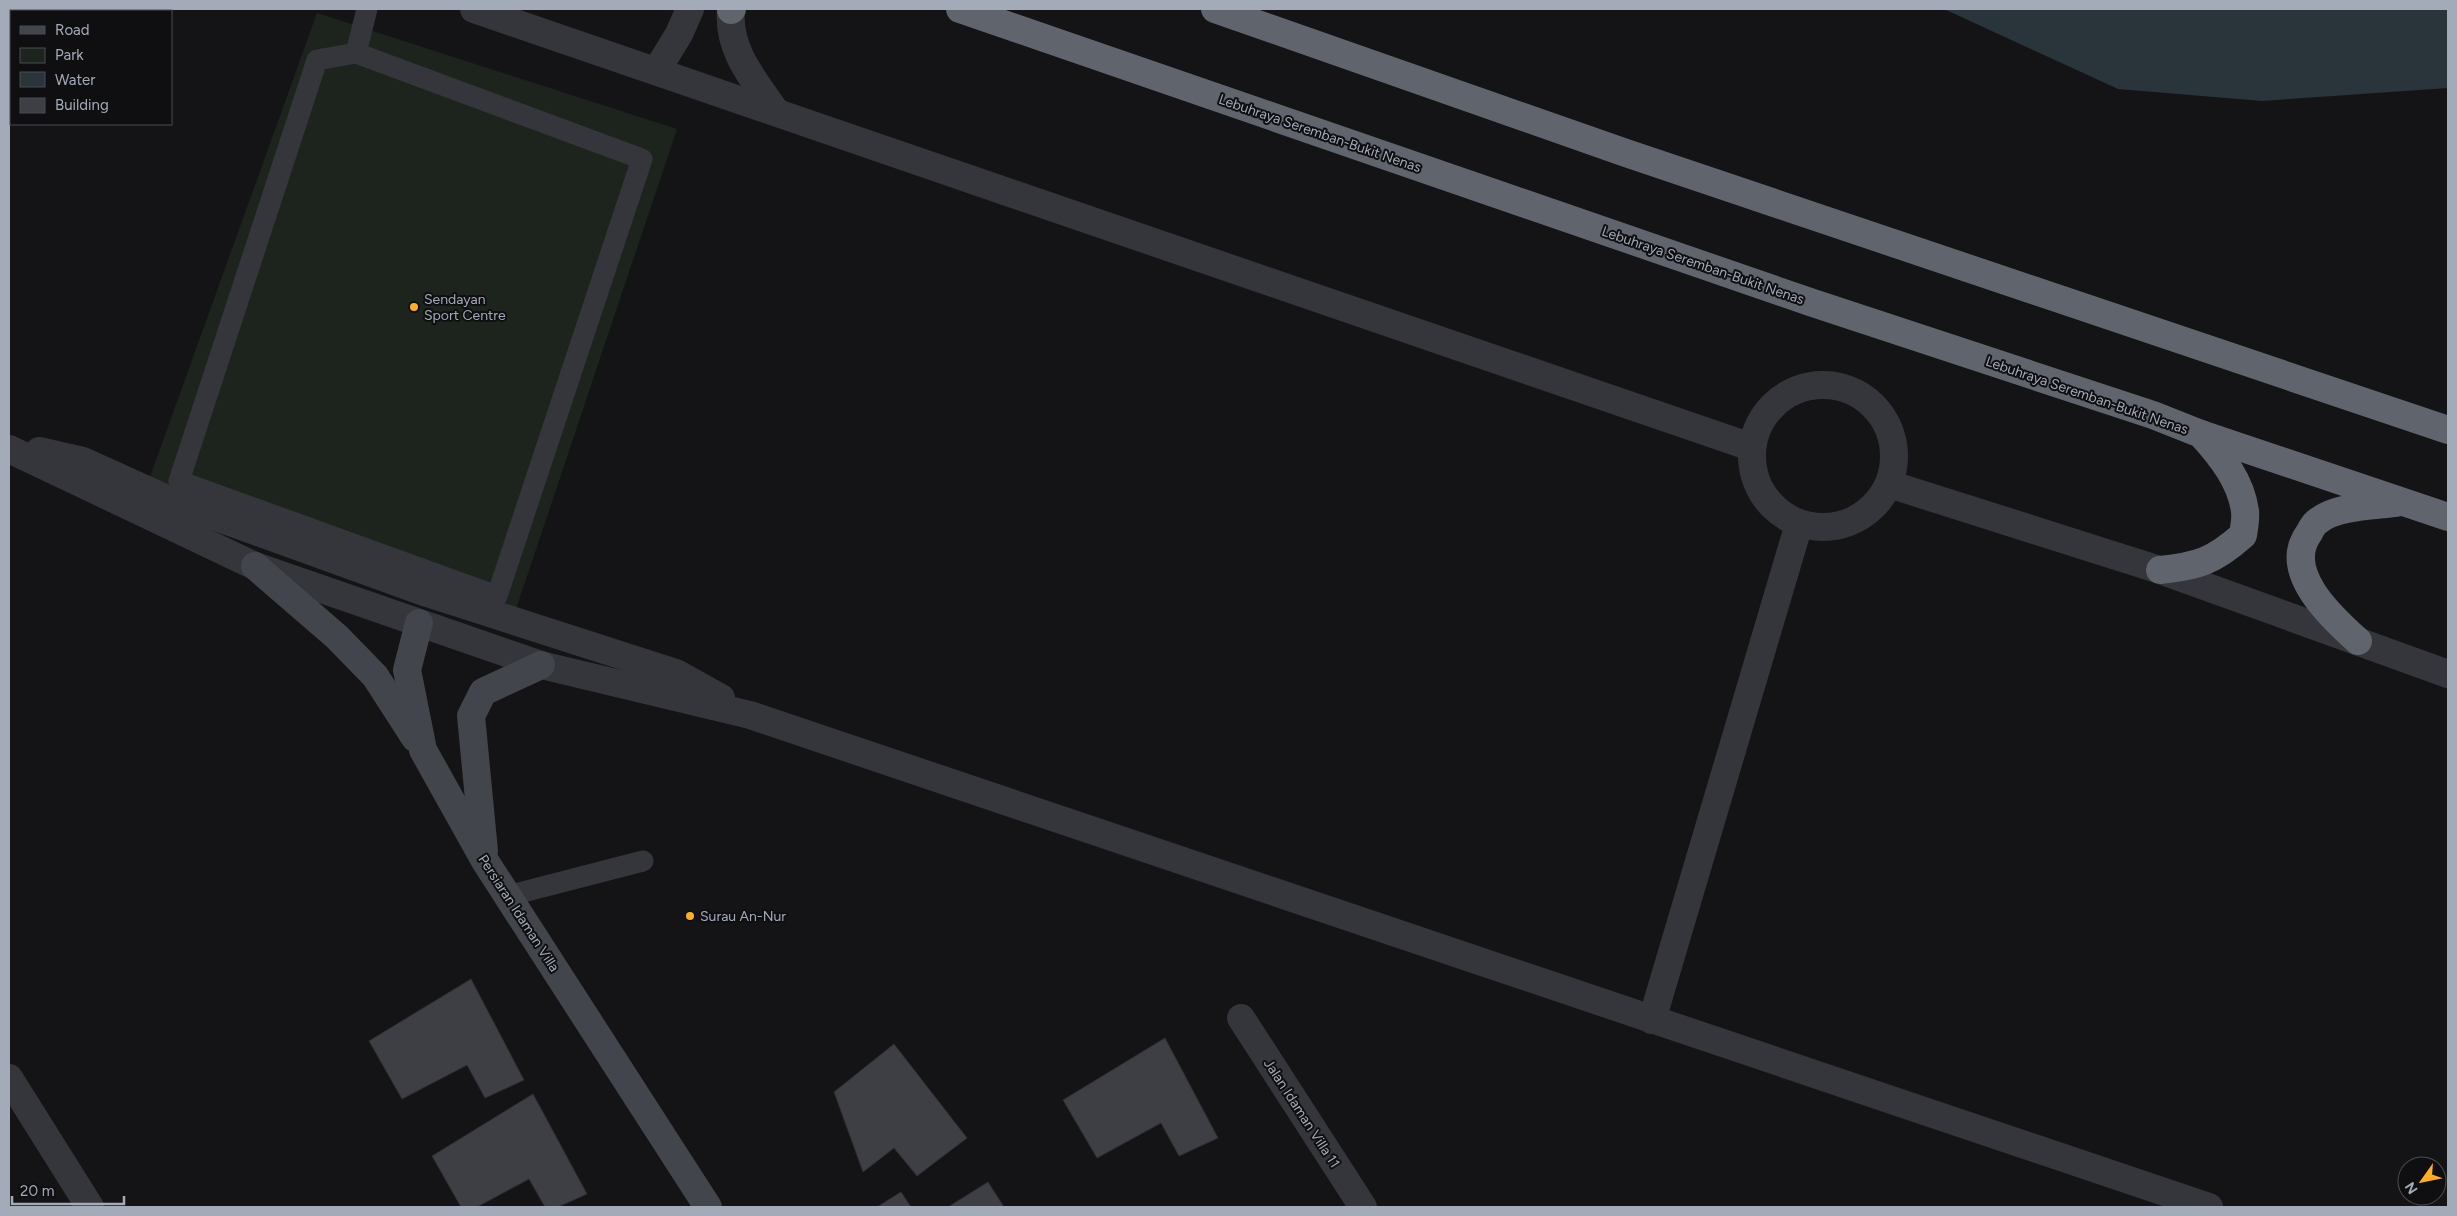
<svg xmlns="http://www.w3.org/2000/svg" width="2457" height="1216" viewBox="0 0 2457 1216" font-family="Figtree,sans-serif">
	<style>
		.green { fill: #1c241d }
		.water { fill: #29343b }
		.building { fill: #3e3f44; stroke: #2e2e32 }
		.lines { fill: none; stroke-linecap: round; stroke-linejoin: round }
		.lane { stroke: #35363b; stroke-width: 21 }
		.street { stroke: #35363b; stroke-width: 28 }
		.secondary { stroke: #43454c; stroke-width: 28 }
		.highway { stroke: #60646d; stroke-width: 28 }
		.poi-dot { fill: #ffae23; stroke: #0f0f11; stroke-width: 2 }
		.labels { text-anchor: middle; stroke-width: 4; stroke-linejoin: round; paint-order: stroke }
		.street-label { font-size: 14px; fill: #a4abb8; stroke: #0f0f11 }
		.poi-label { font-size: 14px; fill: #a4abb8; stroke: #0f0f11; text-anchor: start }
	</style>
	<rect width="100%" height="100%" fill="#141416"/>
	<path class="green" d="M317,13L677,129L513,618L147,485Z"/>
	<path class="water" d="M1944,9H2448V88L2262,101L2118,89Z"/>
	<g class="building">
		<path d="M471,979L524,1080L485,1098L467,1065L402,1099L369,1041Z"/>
		<path d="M1165,1038L1218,1138L1179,1156L1161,1123L1097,1158L1063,1100Z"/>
		<path d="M894,1044L967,1138L917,1176L894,1148L863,1172L834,1092Z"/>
		<path d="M533,1094L587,1194L558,1207H545L529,1179L477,1207H461L432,1156Z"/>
		<path d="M988,1182L1004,1207H948Z"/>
		<path d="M901,1192L911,1207H877Z"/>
	</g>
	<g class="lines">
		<g class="lane">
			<path d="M356,53L642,159L497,596L179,481L317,60Z"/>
			<path d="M356,53L367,9"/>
			<path d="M507,896L643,861"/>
		</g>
		<g class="street">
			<path d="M474,9L1751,447"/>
			<path d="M731,9C727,50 754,80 776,112"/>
			<path d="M657,70L679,34L690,9"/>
			<circle cx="1823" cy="456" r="71"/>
			<path d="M9,449L255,566L541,665L750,715L2209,1207"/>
			<path d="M39,451L83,461L169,500L427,593L676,673L721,698"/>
			<path d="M1889,484L2160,570L2448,674"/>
			<path d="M1241,1018L1363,1207"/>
			<path d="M1652,1020L1799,524"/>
			<path d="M9,1078L90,1207"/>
		</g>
		<g class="secondary">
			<path d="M255,566L337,637L375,676L415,738"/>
			<path d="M419,623L407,670L423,750L485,861L708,1207"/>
			<path d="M484,851L471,716L483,692L541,665"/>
		</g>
		<g class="highway">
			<path d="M960,9L1813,303L2153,415L2201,434L2448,517"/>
			<path d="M1215,9L1626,153L2448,430"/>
			<path d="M731,10L732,9"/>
			<path d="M2160,570C2198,566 2214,561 2243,535C2244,528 2246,519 2245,511C2241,481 2221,456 2201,434"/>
			<path d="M2358,641C2331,617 2281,571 2309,533C2311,529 2314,523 2318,521C2336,506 2374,506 2396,503"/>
		</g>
	</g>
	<g class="poi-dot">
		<circle cx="414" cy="307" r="5"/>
		<circle cx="690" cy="916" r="5"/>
	</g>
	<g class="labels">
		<g class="street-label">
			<text transform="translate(1320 133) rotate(19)" y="5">Lebuhraya Seremban-Bukit Nenas</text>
			<text transform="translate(1703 265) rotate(19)" y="5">Lebuhraya Seremban-Bukit Nenas</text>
			<text transform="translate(2087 395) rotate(19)" y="5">Lebuhraya Seremban-Bukit Nenas</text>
			<text transform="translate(519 913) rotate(57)" y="5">Persiaran Idaman Villa</text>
			<text transform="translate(1302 1113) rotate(57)" y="5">Jalan Idaman Villa 11</text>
		</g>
		<g class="poi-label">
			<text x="424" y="304">Sendayan<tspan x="424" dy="16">Sport Centre</tspan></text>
			<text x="700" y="921">Surau An-Nur</text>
		</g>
	</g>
	<rect width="2457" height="1216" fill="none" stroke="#a4abb8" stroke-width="20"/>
	<rect x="10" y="10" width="162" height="115" fill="#0f0f11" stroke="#4b4d54"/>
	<rect x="20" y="26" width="25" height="8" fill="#43454c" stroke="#4b4d54"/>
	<text x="55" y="35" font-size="15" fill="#a4abb8">Road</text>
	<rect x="20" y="48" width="25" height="15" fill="#1c241d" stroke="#4b4d54"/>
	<text x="55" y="60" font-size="15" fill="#a4abb8">Park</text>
	<rect x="20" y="72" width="25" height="15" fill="#29343b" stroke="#4b4d54"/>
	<text x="55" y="85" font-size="15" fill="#a4abb8">Water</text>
	<rect x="20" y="98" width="25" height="15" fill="#3e3f44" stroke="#4b4d54"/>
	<text x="55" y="110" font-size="15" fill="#a4abb8">Building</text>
	<g transform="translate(2422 1181) rotate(237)"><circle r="24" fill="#0f0f11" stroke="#4b4d54"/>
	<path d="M0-4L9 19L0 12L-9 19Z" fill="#ffae23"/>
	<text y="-8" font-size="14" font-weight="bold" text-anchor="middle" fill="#a4abb8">N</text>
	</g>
	<path d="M12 1196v8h112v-8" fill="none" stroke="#a4abb8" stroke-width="2.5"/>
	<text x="20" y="1196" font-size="15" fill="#a4abb8" stroke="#0f0f11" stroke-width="4" paint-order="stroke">20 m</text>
</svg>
